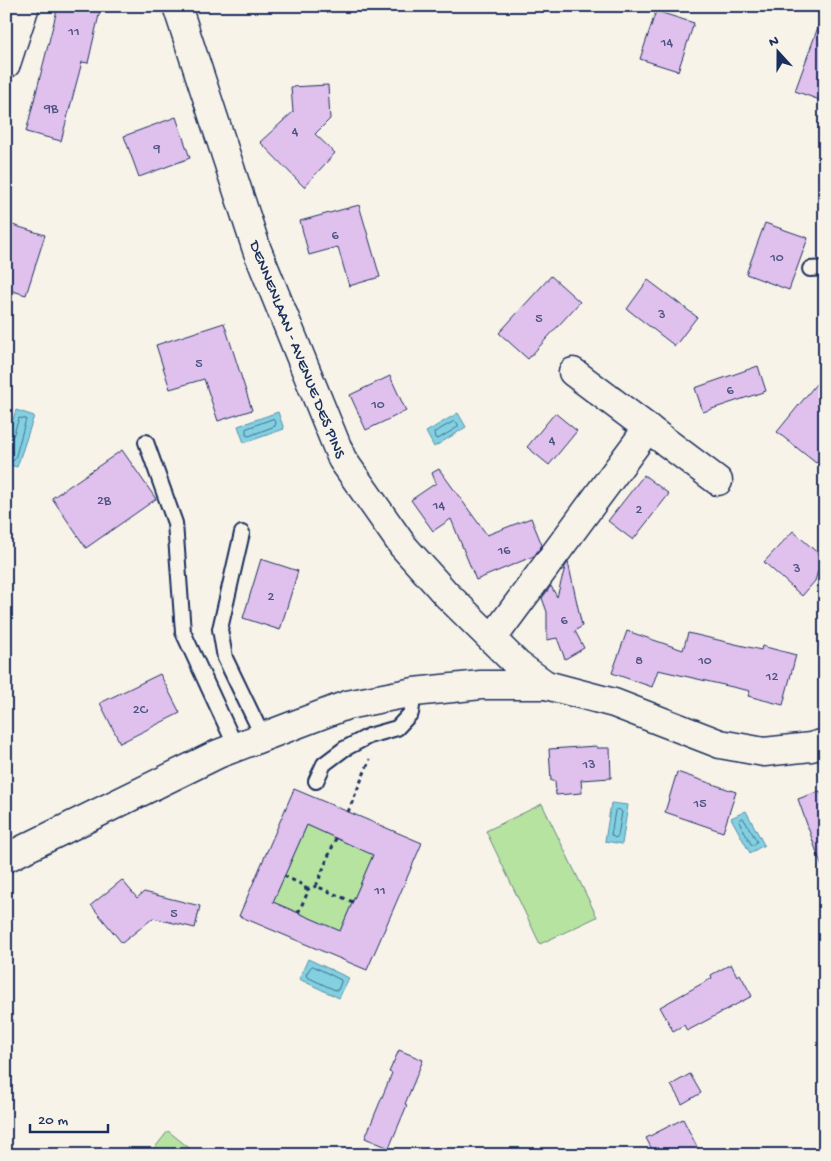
<svg xmlns="http://www.w3.org/2000/svg" width="831" height="1161" viewBox="0 0 831 1161" font-family="'Gochi Hand',sans-serif">
	<style>
		.green { fill: #b7e3a1; stroke: #698980 }
		.water { fill: #82d0e0; stroke: #5990ac }
		.lines { fill: none; stroke-linecap: round; stroke-linejoin: round }
		.shore { stroke: #446f92; stroke-width: 1 }
		.building { fill: #e0c1ee; stroke: #1b2f5e; fill-rule: evenodd }
		.lane-casing { stroke: #1b2f5e; stroke-width: 18 }
		.street-casing { stroke: #1b2f5e; stroke-width: 31 }
		.path { stroke: #1b2f5e; stroke-width: 3; stroke-dasharray: 4 4; stroke-linecap: butt }
		.lane { stroke: #f7f3e8; stroke-width: 14 }
		.street { stroke: #f7f3e8; stroke-width: 28 }
		.labels { text-anchor: middle; stroke-width: 4; stroke-linejoin: round; paint-order: stroke }
		.number-label { font-size: 14px; fill: #4c5482 }
		.street-label { font-size: 16px; fill: #1b2f5e; stroke: #f7f3e8 }
	</style>
	<rect width="100%" height="100%" fill="#f7f3e8"/>
	<filter id="ink" filterUnits="userSpaceOnUse"><feTurbulence type="fractalNoise" baseFrequency=".02" numOctaves="2"/><feDisplacementMap in="SourceGraphic" scale="10" xChannelSelector="R" yChannelSelector="G"/><feConvolveMatrix kernelMatrix="1 2 1 2 8 2 1 2 1" color-interpolation-filters="sRGB"/></filter>
	<g filter="url(#ink)">
		<g class="green">
			<path d="M542,804L597,917L540,944L486,831Z"/>
			<path d="M307,825L373,855L340,931L273,902Z"/>
			<path d="M168,1131L198,1155H149Z"/>
		</g>
		<g class="water">
			<path d="M16,410L34,416L17,467L6,464V441Z"/>
			<path d="M278,412L284,429L244,443L238,426Z"/>
			<path d="M458,413L466,427L434,447L426,432Z"/>
			<path d="M611,803L628,805L622,844L605,841Z"/>
			<path d="M746,811L764,845L750,853L731,818Z"/>
			<path d="M308,959L349,978L339,998L299,979Z"/>
		</g>
		<g class="lines">
			<g class="shore">
				<path d="M273,419L276,423L275,426L249,436L246,435V429Z"/>
				<path d="M455,421L458,424V427L438,439L435,438L434,433Z"/>
				<path d="M6,439L13,436L19,418L26,419L15,459L13,461L6,460"/>
				<path d="M617,809L620,810L622,812L618,836L615,838L611,835L615,811Z"/>
				<path d="M743,818L757,841L754,845L751,844L739,822L740,820Z"/>
				<path d="M313,966L341,980V982L338,990H335L307,977L306,975L310,968Z"/>
			</g>
		</g>
		<g class="building">
			<path d="M58,6H101L88,63L82,62L61,141L26,132Z"/>
			<path d="M656,11L694,23L678,71L640,59Z"/>
			<path d="M822,16H825V102L795,91Z"/>
			<path d="M328,85L330,119L315,134L335,153L304,187L260,142L293,112L291,87Z"/>
			<path d="M176,117L190,158L139,177L124,136Z"/>
			<path d="M359,205L380,277L349,286L338,247L309,255L300,221Z"/>
			<path d="M6,223L45,235L26,295L6,289Z"/>
			<path d="M765,223L808,238L789,290L746,274Z"/>
			<path d="M551,276L580,302L528,359L499,333Z"/>
			<path d="M648,280L697,317L675,346L627,309Z"/>
			<path d="M224,323L252,410L218,421L204,379L170,389L156,345Z"/>
			<path d="M758,366L766,391L703,412L695,388Z"/>
			<path d="M825,373V453L816,463L777,432Z"/>
			<path d="M390,376L406,411L366,430L350,395Z"/>
			<path d="M555,413L577,431L549,465L527,447Z"/>
			<path d="M122,450L156,499L86,548L52,498Z"/>
			<path d="M439,469L487,535L531,518L542,545L534,556L476,580L451,519L433,531L411,500L436,483L432,473Z"/>
			<path d="M644,475L669,494L633,540L608,521Z"/>
			<path d="M793,531L822,557L815,581L802,596L764,562Z"/>
			<path d="M261,559L298,571L280,630L243,618Z"/>
			<path d="M568,562L582,626L575,631L584,648L565,659L557,638L547,640V612L542,598L551,586L557,597L565,567Z"/>
			<path d="M627,631L683,650L688,633L761,650L762,646L796,655L783,705L748,696L750,691L658,670L652,687L612,673Z"/>
			<path d="M160,674L180,713L120,743L100,703Z"/>
			<path d="M597,746V748H610L611,778L581,780L582,793L556,795L555,781H551L549,749Z"/>
			<path d="M677,772L736,792L723,832L665,812Z"/>
			<path d="M294,789L422,843L367,970L239,916ZM307,825L373,855L340,931L273,902Z"/>
			<path d="M820,791L825,802V866L822,867L798,799Z"/>
			<path d="M122,880L137,898L144,892L200,906L195,928L153,918L122,943L91,905Z"/>
			<path d="M731,964L737,976L740,974L752,996L687,1031L684,1025L673,1031L660,1007L712,978L711,975Z"/>
			<path d="M399,1050L423,1060L405,1104L407,1105L389,1148L365,1138L392,1073L389,1072Z"/>
			<path d="M690,1074L701,1093L682,1104L671,1085Z"/>
			<path d="M683,1119L701,1155H655L646,1138Z"/>
		</g>
		<g class="lines">
			<defs>
				<g id="lane">
					<path d="M810,269L825,268"/>
					<path d="M146,442L175,523L183,632L236,747"/>
					<path d="M242,533L220,629L225,658L263,737"/>
					<path d="M316,781L324,764L344,749L369,736L397,728L411,713L414,692"/>
				</g>
				<g id="street">
					<path d="M177,6L257,250L342,459L403,546L446,594L518,665L546,685"/>
					<path d="M6,64L25,6"/>
					<path d="M573,372L718,481"/>
					<path d="M492,639L648,428"/>
					<path d="M6,858L218,754L347,705L414,692L481,685H546L614,703L720,744L764,752L811,747L825,743"/>
				</g>
			</defs>
			<use href="#lane" class="lane-casing"/>
			<use href="#street" class="street-casing"/>
			<g class="path">
				<path d="M348,812L370,759"/>
				<path d="M336,838L316,886L353,902"/>
				<path d="M284,876L305,886L307,894L298,913"/>
				<path d="M306,890L316,886"/>
			</g>
			<use href="#lane" class="lane"/>
			<use href="#street" class="street"/>
		</g>
	</g>
	<g class="labels">
		<g class="number-label">
			<text x="74" y="35">11</text>
			<text x="667" y="46">14</text>
			<text x="51" y="112">9B</text>
			<text x="295" y="135">4</text>
			<text x="157" y="152">9</text>
			<text x="335" y="239">6</text>
			<text x="777" y="261">10</text>
			<text x="662" y="318">3</text>
			<text x="539" y="322">5</text>
			<text x="199" y="367">5</text>
			<text x="730" y="394">6</text>
			<text x="378" y="408">10</text>
			<text x="552" y="444">4</text>
			<text x="104" y="504">2B</text>
			<text x="439" y="509">14</text>
			<text x="639" y="513">2</text>
			<text x="504" y="554">16</text>
			<text x="797" y="572">3</text>
			<text x="271" y="600">2</text>
			<text x="564" y="624">6</text>
			<text x="639" y="664">8</text>
			<text x="705" y="664">10</text>
			<text x="772" y="680">12</text>
			<text x="140" y="713">2C</text>
			<text x="589" y="768">13</text>
			<text x="700" y="807">15</text>
			<text x="380" y="894">11</text>
			<text x="174" y="917">5</text>
		</g>
		<g class="street-label">
			<text transform="translate(299 349) rotate(68)" y="6">DENNENLAAN - AVENUE DES PINS</text>
		</g>
	</g>
	<rect width="831" height="1161" fill="none" stroke="#f7f3e8" stroke-width="25"/>
	<rect x="12" y="12" width="806" height="1136" fill="none" stroke="#1b2f5e" stroke-width="2" filter="url(#ink)"/>
	<g transform="translate(778 52) rotate(339)" stroke="#f7f3e8" stroke-width="4" paint-order="stroke">
	<path d="M0-4L9 19L0 12L-9 19Z" fill="#1b2f5e"/>
	<text y="-8" font-size="14" font-weight="bold" text-anchor="middle" fill="#1b2f5e">N</text>
	</g>
	<path d="M30 1124v8h78v-8" fill="none" stroke="#1b2f5e" stroke-width="2.5"/>
	<text x="38" y="1124" font-size="15" fill="#1b2f5e" stroke="#f7f3e8" stroke-width="4" paint-order="stroke">20 m</text>
</svg>
